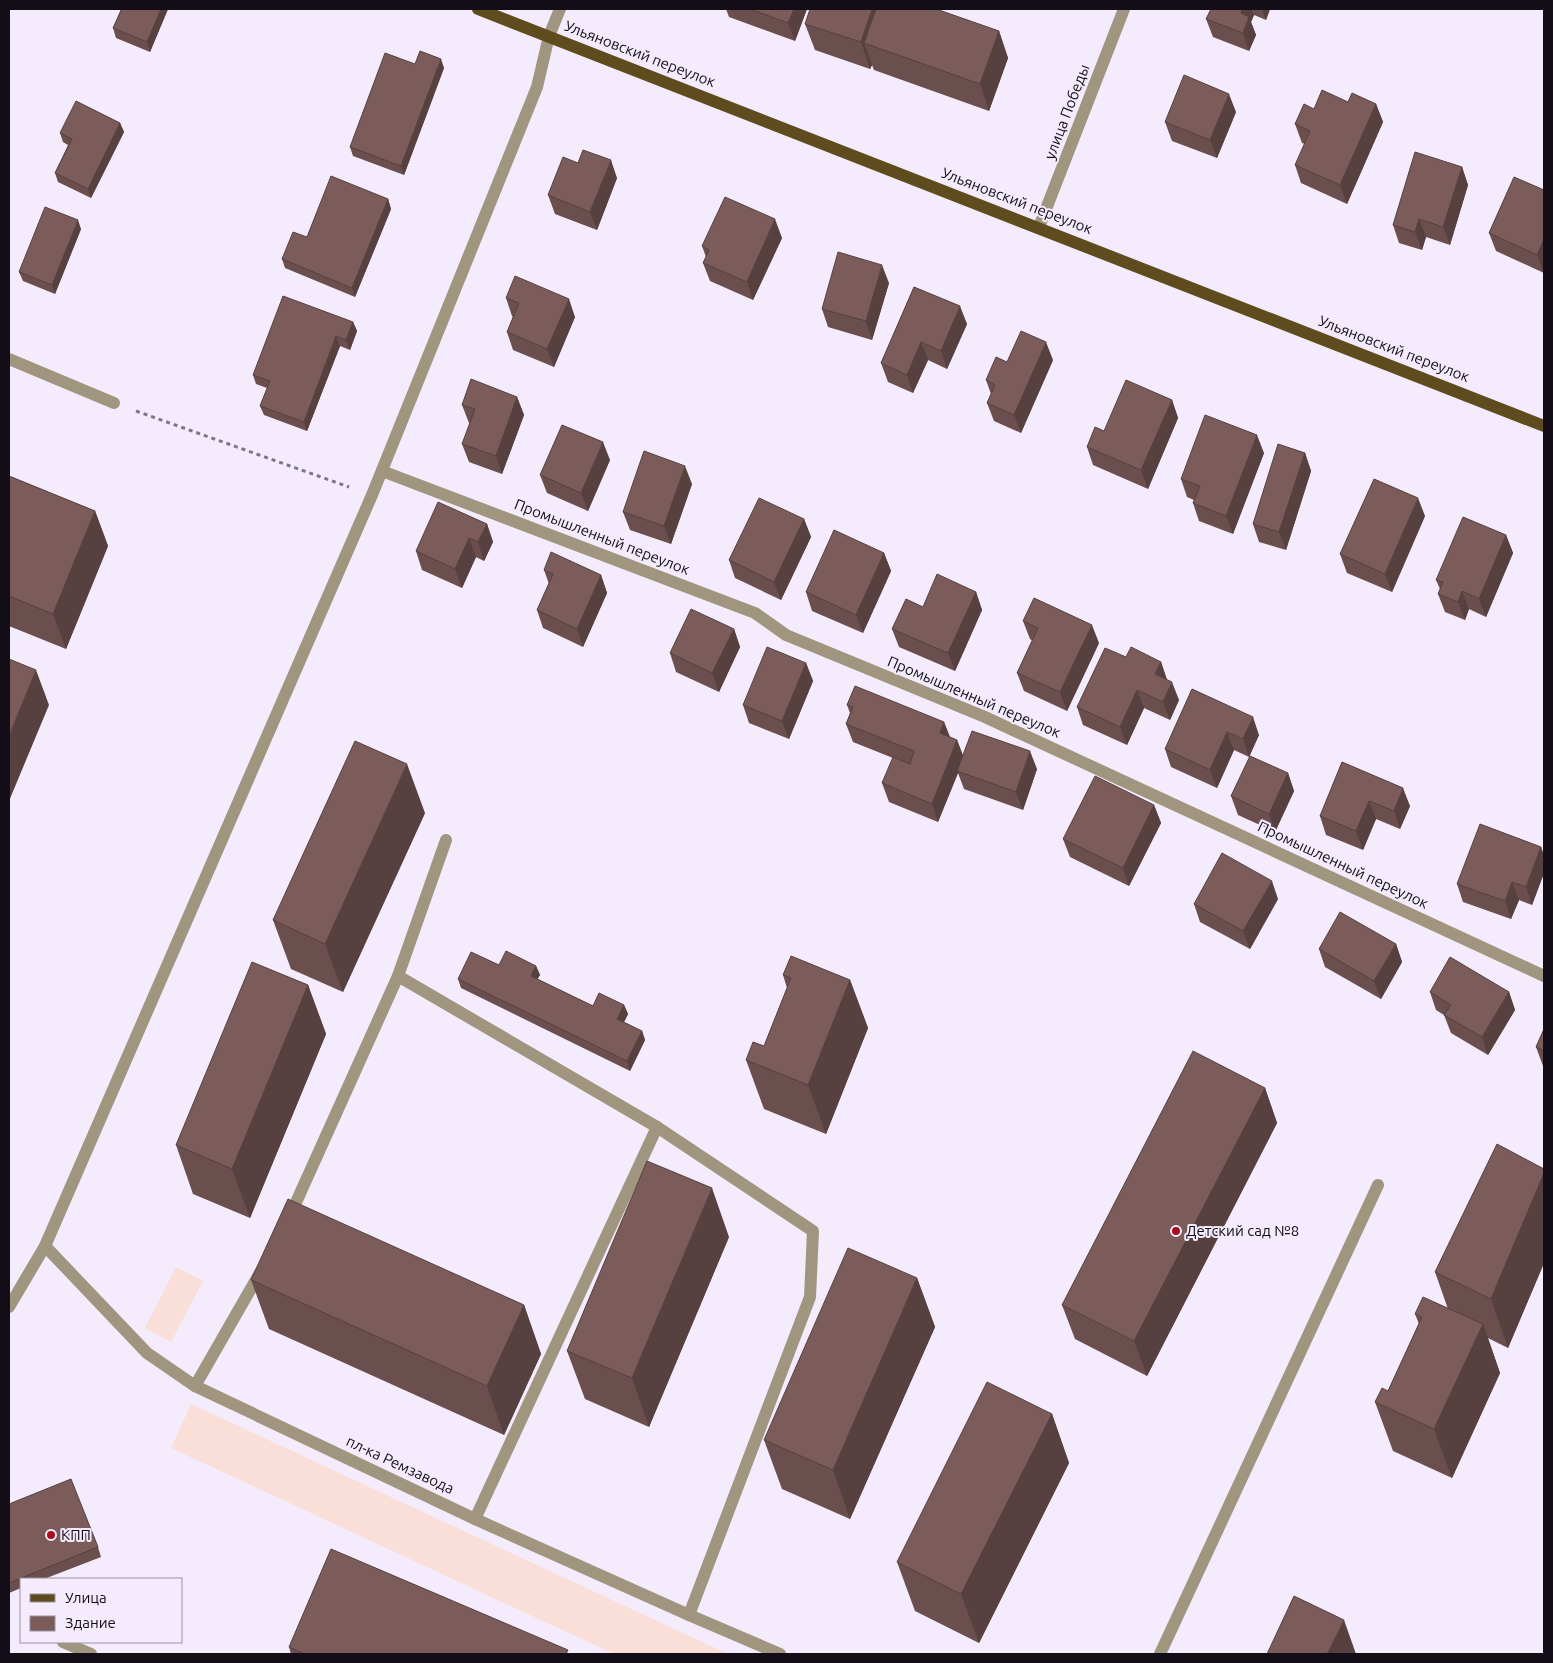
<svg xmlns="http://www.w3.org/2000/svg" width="1553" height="1663" viewBox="0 0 1553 1663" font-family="Ubuntu,sans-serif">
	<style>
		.industrial { fill: #f9dfd8 }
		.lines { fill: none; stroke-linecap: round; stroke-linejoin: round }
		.path { stroke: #7d7783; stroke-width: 3; stroke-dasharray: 4 4; stroke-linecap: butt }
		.minor { stroke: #a0957e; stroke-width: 12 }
		.major { stroke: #5e4c1e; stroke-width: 12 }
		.wall { fill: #6a4f4e }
		.shaded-wall { fill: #564040 }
		.building { fill: #7b5c5b; stroke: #564040 }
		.poi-dot { fill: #a60f1b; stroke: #f4ebfc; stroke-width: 2 }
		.labels { text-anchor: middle; stroke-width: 4; stroke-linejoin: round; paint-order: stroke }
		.street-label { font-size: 15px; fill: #120d16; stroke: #f4ebfc }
		.poi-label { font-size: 15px; fill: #120d16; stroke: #f4ebfc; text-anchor: start }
	</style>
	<rect width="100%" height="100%" fill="#f4ebfc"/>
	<g class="industrial">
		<path d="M176,1267L203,1281L171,1342L145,1328Z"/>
		<path d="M191,1404L728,1654H614L171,1448Z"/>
	</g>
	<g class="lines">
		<path class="path" d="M136,411L349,487"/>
		<g class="minor">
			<path d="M1039,227L1124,9"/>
			<path d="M9,359L114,403"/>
			<path d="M382,471L755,613L786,635L985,717L1544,976"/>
			<path d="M398,976L657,1127"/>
			<path d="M289,1218L398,976L446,840"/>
			<path d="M45,1246L147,1353L195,1386L475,1519L689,1615L780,1654"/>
			<path d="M9,1307L45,1246L372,495L537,87L549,36L560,9"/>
			<path d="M195,1386L261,1271"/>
			<path d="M475,1519L657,1127L813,1231L810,1297L689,1615"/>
			<path d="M63,1642L91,1654"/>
			<path d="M1160,1654L1378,1185"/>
		</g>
		<path class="major" d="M478,9L1544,426"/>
	</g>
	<g class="wall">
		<path d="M121,9H168L150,52L116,38L113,28Z"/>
		<path d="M726,9H807L795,41L729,17Z"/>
		<path d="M1211,9H1270L1266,20L1254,15L1251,22L1256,35L1249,51L1213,37L1206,19Z"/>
		<path d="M805,24L999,31L1008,58L989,111L874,70L872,65L870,69L815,50Z"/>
		<path d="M415,64L444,68L404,175L353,156L350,147Z"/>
		<path d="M1348,102L1376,104L1383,122L1347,204L1301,183L1295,165L1305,144L1302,143L1295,124L1314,109Z"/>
		<path d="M1236,112L1217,158L1172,141L1165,122Z"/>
		<path d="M120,123L124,132L91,198L58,182L55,173L68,145L63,142L60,133Z"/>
		<path d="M1462,167L1468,185L1450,245L1426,237L1422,250L1399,243L1393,225Z"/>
		<path d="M617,178L597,230L555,214L548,195Z"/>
		<path d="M1544,190V273L1496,251L1489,233Z"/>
		<path d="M388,199L391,209L355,297L285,268L282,259L307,237Z"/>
		<path d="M81,229L55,294L23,281L19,272Z"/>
		<path d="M782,238L753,300L710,281L703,263L706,257L702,246Z"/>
		<path d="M889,283L872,340L828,327L822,309Z"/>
		<path d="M914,287L967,324L947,369L928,360L913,393L888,382L881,363Z"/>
		<path d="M506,298L575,317L554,367L513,350L507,332L513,317L512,316Z"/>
		<path d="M353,322L357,331L350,350L340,346L307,431L264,415L260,406L267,388L256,384L253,375Z"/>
		<path d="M1053,360L1021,433L994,421L987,403L991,394L986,380Z"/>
		<path d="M517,397L524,415L502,474L469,462L462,444L470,423H469L462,405Z"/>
		<path d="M1172,400L1178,418L1148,489L1093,465L1087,447L1104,431Z"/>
		<path d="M1264,453L1233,534L1199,521L1193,503L1194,500L1187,497L1181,479Z"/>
		<path d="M1305,453L1311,471L1286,550L1259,542L1253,524Z"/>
		<path d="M610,460L588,511L547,493L540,475Z"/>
		<path d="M9,476L95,511L108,546L66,649L9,626Z"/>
		<path d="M692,484L671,544L630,530L623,512Z"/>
		<path d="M1425,516L1392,592L1347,573L1340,554Z"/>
		<path d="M804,519L811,537L781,600L735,578L729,560Z"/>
		<path d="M487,524L493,542L484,561L476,557L462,588L422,570L416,551Z"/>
		<path d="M1506,535L1513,553L1486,617L1469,609L1465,620L1445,612L1438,594L1440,589L1436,580Z"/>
		<path d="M884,553L891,571L863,633L812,611L806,592Z"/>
		<path d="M544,570L601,575L607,593L583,647L543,628L537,610L549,584Z"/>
		<path d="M976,592L982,610L955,671L899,647L892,629L923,607Z"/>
		<path d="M1023,621L1099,643L1067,711L1024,691L1017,673L1033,641L1030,639Z"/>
		<path d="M734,629L740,647L719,692L676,672L670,653Z"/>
		<path d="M1126,657L1161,662L1167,680L1179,700L1170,720L1144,708L1127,745L1083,725L1077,707Z"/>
		<path d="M806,663L813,681L789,739L749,723L743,705Z"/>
		<path d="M1192,689L1259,735L1249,757L1234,750L1217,788L1171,767L1165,749Z"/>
		<path d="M847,705L944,722L950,737L957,740L963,756L1037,769L1023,810L964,789L958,773L938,822L889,802L882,783L893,758L853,742L846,724L850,713Z"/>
		<path d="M1342,762L1410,806L1400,829L1376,819L1363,850L1326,835L1320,816Z"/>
		<path d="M1288,773L1294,791L1275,832L1238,815L1231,796Z"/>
		<path d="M1154,805L1161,823L1129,886L1070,857L1063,839Z"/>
		<path d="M425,813L343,992L291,969L273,920Z"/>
		<path d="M1541,847L1544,856V873L1532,905L1519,900L1511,919L1463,902L1457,884Z"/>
		<path d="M1278,899L1250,949L1200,922L1194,904Z"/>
		<path d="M1396,944L1402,962L1381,999L1325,967L1319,949Z"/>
		<path d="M499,965L536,966L540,975L537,979L593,1006L624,1005L628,1014L624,1022L642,1031L645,1040L630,1071L461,988L458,979Z"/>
		<path d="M783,975L850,980L868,1028L826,1134L764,1109L746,1060L764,1046L787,988Z"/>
		<path d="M308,985L326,1034L250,1218L193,1194L176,1145Z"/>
		<path d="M1430,992H1509L1515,1010L1488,1055L1451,1033L1444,1015L1436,1010Z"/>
		<path d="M1544,1029V1066H1543L1536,1047Z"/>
		<path d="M1265,1088L1277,1123L1147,1376L1075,1339L1062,1305Z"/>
		<path d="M1544,1169V1263L1508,1348L1488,1338L1500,1373L1452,1478L1393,1451L1375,1402L1388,1391L1419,1324L1415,1314L1448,1309L1435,1272Z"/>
		<path d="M729,1237L649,1427L585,1399L567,1351Z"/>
		<path d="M917,1278L935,1327L850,1519L782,1489L764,1440Z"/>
		<path d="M251,1280L524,1305L541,1354L504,1435L269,1329Z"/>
		<path d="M1052,1414L1069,1463L979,1643L915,1611L897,1562Z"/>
		<path d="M9,1504L98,1547L101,1557L44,1579H21V1588L9,1593Z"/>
		<path d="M289,1647L570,1654H291Z"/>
	</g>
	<g class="shaded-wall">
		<path d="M161,9H168L150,52L147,42Z"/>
		<path d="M794,9H807L795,41L788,23Z"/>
		<path d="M872,9H890L864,43L872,65L870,69L861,42Z"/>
		<path d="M1242,9H1251L1254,15L1251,22L1256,35L1249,51L1243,33L1241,13Z"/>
		<path d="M1262,9H1270L1266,20Z"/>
		<path d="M999,31L1008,58L989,111L980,84Z"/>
		<path d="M441,59L444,68L404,175L401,166Z"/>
		<path d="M1229,94L1236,112L1217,158L1210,140Z"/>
		<path d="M1376,104L1383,122L1347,204L1340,185Z"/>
		<path d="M120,123L124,132L91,198L88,189Z"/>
		<path d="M611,160L617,178L597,230L590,212Z"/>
		<path d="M1462,167L1468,185L1450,245L1443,227Z"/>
		<path d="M388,199L391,209L355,297L352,288Z"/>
		<path d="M775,219L782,238L753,300L747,282Z"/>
		<path d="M1419,219L1426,237L1422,250L1415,232Z"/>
		<path d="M78,220L81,229L55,294L52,285Z"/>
		<path d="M1544,239V273L1537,255Z"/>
		<path d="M882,265L889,283L872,340L866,321Z"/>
		<path d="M569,299L575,317L554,367L547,349Z"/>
		<path d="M960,306L967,324L947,369L941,351Z"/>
		<path d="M353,322L357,331L350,350L346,340Z"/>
		<path d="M336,336L340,346L307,431L304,422Z"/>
		<path d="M921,342L928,360L913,393L907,375Z"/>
		<path d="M1046,342L1053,360L1021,433L1014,415Z"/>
		<path d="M517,397L524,415L502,474L496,456Z"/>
		<path d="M1172,400L1178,418L1148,489L1141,470Z"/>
		<path d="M1257,435L1264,453L1233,534L1226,516Z"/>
		<path d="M603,442L610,460L588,511L581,493Z"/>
		<path d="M1305,453L1311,471L1286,550L1279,532Z"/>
		<path d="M685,466L692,484L671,544L664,526Z"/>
		<path d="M1418,498L1425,516L1392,592L1385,574Z"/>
		<path d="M95,511L108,546L66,649L53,614Z"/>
		<path d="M804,519L811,537L781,600L774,582Z"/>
		<path d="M487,524L493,542L484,561L478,542Z"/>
		<path d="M1506,535L1513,553L1486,617L1479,599Z"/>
		<path d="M469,538L476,557L462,588L455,569Z"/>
		<path d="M884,553L891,571L863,633L856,615Z"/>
		<path d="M601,575L607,593L583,647L577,629Z"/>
		<path d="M1462,591L1469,609L1465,620L1458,602Z"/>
		<path d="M976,592L982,610L955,671L948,653Z"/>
		<path d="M1092,625L1099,643L1067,711L1060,692Z"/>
		<path d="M734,629L740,647L719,692L712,673Z"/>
		<path d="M1161,662L1167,680L1155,674Z"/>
		<path d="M806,663L813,681L789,739L782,721Z"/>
		<path d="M36,670L49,705L9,801V736Z"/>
		<path d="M1172,682L1179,700L1170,720L1163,702Z"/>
		<path d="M1137,690L1144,708L1127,745L1120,727Z"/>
		<path d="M1253,717L1259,735L1249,757L1243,739Z"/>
		<path d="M944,722L951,740L940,733Z"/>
		<path d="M1227,732L1234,750L1217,788L1210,770Z"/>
		<path d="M957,740L964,758L957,771L958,773L938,822L932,804Z"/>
		<path d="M1030,751L1037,769L1023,810L1016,792Z"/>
		<path d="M407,764L425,813L343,992L325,944Z"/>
		<path d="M1288,773L1294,791L1275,832L1269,814Z"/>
		<path d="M1403,788L1410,806L1400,829L1394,811Z"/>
		<path d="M1369,801L1376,819L1363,850L1356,831Z"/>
		<path d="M1154,805L1161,823L1129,886L1123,868Z"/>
		<path d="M1541,847L1544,856V873L1532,905L1526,887Z"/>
		<path d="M1272,881L1278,899L1250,949L1243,931Z"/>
		<path d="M1512,882L1519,900L1511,919L1505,901Z"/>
		<path d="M1396,944L1402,962L1381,999L1374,981Z"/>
		<path d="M536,966L540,975L534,985L531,976Z"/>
		<path d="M850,980L868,1028L826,1134L808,1085Z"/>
		<path d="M308,985L326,1034L250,1218L232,1169Z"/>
		<path d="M1509,992L1515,1010L1488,1055L1482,1037Z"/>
		<path d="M624,1005L628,1014L621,1028L617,1019Z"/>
		<path d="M642,1031L645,1040L630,1071L627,1061Z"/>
		<path d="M1265,1088L1277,1123L1147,1376L1134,1341Z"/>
		<path d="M1544,1173V1263L1508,1348L1491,1299Z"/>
		<path d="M712,1188L729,1237L649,1427L632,1378Z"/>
		<path d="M917,1278L935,1327L850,1519L833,1470Z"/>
		<path d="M524,1305L541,1354L504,1435L487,1386Z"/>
		<path d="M1483,1324L1500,1373L1452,1478L1434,1429Z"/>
		<path d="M1052,1414L1069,1463L979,1643L961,1594Z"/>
		<path d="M1344,1620L1356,1654H1327Z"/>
	</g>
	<g class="building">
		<path d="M122,9H161L147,42L113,28Z"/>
		<path d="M750,9H794L788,23Z"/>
		<path d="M810,9H872L861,42L805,24Z"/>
		<path d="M876,9H936L999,31L980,84L864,43Z"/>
		<path d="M1211,9H1242L1241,13L1249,17L1243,33L1206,19Z"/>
		<path d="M420,51L441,59L401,166L350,147L385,53L415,64Z"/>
		<path d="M1184,75L1229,94L1210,140L1165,122Z"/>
		<path d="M1322,90L1348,102L1352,93L1376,104L1340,185L1295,165L1310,131L1295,124L1304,104L1314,109Z"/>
		<path d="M76,101L120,123L88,189L55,173L72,139L60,133Z"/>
		<path d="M583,150L611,160L590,212L548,195L563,157L578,163Z"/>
		<path d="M1415,152L1462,167L1443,227L1419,219L1415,232L1393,225Z"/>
		<path d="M331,176L388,199L352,288L282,259L293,232L307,237Z"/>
		<path d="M1514,177L1544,190V239L1537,255L1489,233Z"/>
		<path d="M725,197L775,219L747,282L703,263L709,250L702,246Z"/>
		<path d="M45,207L78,220L52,285L19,272Z"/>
		<path d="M838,252L882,265L866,321L822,309Z"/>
		<path d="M515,276L569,299L547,349L507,332L519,303L506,298Z"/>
		<path d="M914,287L960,306L941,351L921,342L907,375L881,363Z"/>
		<path d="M283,296L353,322L346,340L336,336L304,422L260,406L270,381L253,375Z"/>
		<path d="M1021,331L1046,342L1014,415L987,403L995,385L986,380L996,357L1007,362Z"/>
		<path d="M471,379L517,397L496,456L462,444L475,409L462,405Z"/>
		<path d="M1126,380L1172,400L1141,470L1087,447L1095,427L1104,431Z"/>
		<path d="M1205,415L1257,435L1226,516L1193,503L1200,486L1181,479Z"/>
		<path d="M562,425L603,442L581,493L540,475Z"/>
		<path d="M1278,444L1305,453L1279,532L1253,524Z"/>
		<path d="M644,451L685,466L664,526L623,512Z"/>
		<path d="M9,476L95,511L53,614L9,596Z"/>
		<path d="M1374,479L1418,498L1385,574L1340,554Z"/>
		<path d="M759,498L804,519L774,582L729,560Z"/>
		<path d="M438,502L487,524L478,542L469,538L455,569L416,551Z"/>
		<path d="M1463,517L1506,535L1479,599L1462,591L1458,602L1438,594L1443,582L1436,580Z"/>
		<path d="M834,530L884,553L856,615L806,592Z"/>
		<path d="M551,552L601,575L577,629L537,610L553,574L544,570Z"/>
		<path d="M937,574L976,592L948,653L892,629L906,599L923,607Z"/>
		<path d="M1034,598L1092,625L1060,692L1017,673L1038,628L1023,621Z"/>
		<path d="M691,609L734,629L712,673L670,653Z"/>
		<path d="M767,647L806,663L782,721L743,705Z"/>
		<path d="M1131,647L1161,662L1155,674L1172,682L1163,702L1137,690L1120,727L1077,707L1105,648L1126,657Z"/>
		<path d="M9,659L36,670L9,736Z"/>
		<path d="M855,686L944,722L940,733L957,740L932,804L882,783L893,757L910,764L914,751L846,724L853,707L847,705Z"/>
		<path d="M1192,689L1253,717L1243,739L1227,732L1210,770L1165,749Z"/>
		<path d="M972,731L1030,751L1016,792L957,771Z"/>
		<path d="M355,741L407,764L325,944L273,920Z"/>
		<path d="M1250,756L1288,773L1269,814L1231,796Z"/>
		<path d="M1342,762L1403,788L1394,811L1369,801L1356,831L1320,816Z"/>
		<path d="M1095,776L1154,805L1123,868L1063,839Z"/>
		<path d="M1480,824L1541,847L1526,887L1512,882L1505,901L1457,884Z"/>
		<path d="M1222,853L1272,881L1243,931L1194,904Z"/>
		<path d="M1340,912L1396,944L1374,981L1319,949Z"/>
		<path d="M506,951L536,966L531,976L593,1006L599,993L624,1005L617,1019L642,1031L627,1061L458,979L471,952L499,965Z"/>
		<path d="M791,956L850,980L808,1085L746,1060L753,1042L764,1046L791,978L783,975Z"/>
		<path d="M1450,957L1509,992L1482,1037L1444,1015L1451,1005L1430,992Z"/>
		<path d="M252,962L308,985L232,1169L176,1145Z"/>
		<path d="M1544,1029V1051L1536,1047Z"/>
		<path d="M1193,1051L1265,1088L1134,1341L1062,1305Z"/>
		<path d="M1497,1144L1544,1169V1173L1491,1299L1435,1272Z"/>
		<path d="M647,1161L712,1188L632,1378L567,1351Z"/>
		<path d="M288,1199L524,1305L487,1386L251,1280Z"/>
		<path d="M848,1248L917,1278L833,1470L764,1440Z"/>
		<path d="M1423,1297L1483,1324L1434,1429L1375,1402L1382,1388L1388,1391L1422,1317L1415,1314Z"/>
		<path d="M987,1382L1052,1414L961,1594L897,1562Z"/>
		<path d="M71,1479L98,1547L9,1583V1504Z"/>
		<path d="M331,1549L568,1650L566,1654H305L289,1647Z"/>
		<path d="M1294,1596L1344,1620L1327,1654H1267Z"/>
	</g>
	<g class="poi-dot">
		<circle cx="1176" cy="1231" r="5"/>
		<circle cx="51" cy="1535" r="5"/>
	</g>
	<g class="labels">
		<g class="street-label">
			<text transform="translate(640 54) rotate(21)" y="5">Ульяновский переулок</text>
			<text transform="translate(1067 112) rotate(-69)" y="5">улица Победы</text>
			<text transform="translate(1017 201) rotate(21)" y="5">Ульяновский переулок</text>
			<text transform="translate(1394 349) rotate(21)" y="5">Ульяновский переулок</text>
			<text transform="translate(602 537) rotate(21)" y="5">Промышленный переулок</text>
			<text transform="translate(974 697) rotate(23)" y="5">Промышленный переулок</text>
			<text transform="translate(1343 865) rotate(25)" y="5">Промышленный переулок</text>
			<text transform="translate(400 1465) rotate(25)" y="5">пл-ка Ремзавода</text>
		</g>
		<g class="poi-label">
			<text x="1186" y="1236">Детский сад №8</text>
			<text x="61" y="1540">КПП</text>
		</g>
	</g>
	<rect width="1553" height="1663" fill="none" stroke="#120d16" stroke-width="20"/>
	<rect x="20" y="1578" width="162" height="65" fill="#f4ebfc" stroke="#9a92a0"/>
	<rect x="30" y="1594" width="25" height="8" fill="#5e4c1e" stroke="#9a92a0"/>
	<text x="65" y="1603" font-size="15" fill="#120d16">Улица</text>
	<rect x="30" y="1616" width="25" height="15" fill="#7b5c5b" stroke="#9a92a0"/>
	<text x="65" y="1628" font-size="15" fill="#120d16">Здание</text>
</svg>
